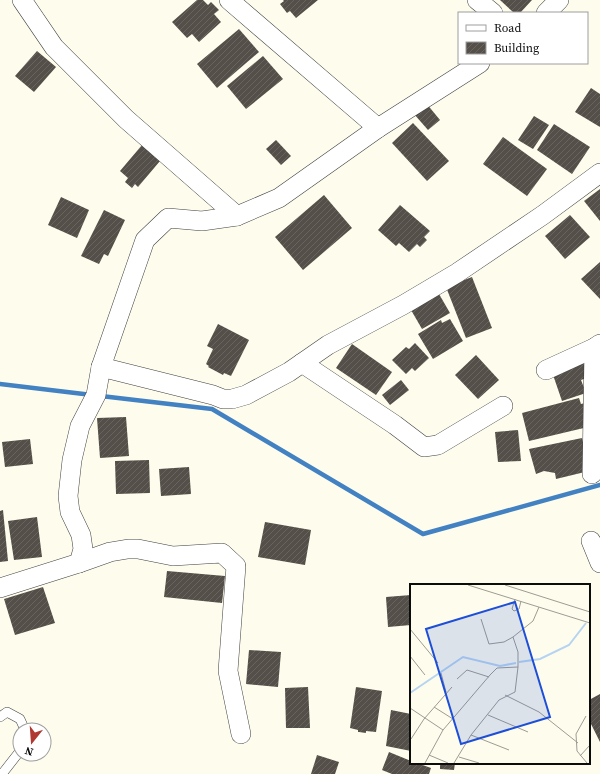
<svg xmlns="http://www.w3.org/2000/svg" width="600" height="774" viewBox="0 0 600 774" font-family="'Source Serif 4',serif">
	<style>
		.lines { fill: none; stroke-linecap: round; stroke-linejoin: round }
		.stream { stroke: #4281c2; stroke-width: 4.5 }
		.building { fill: url(#building-hatch) }
		.service-casing { stroke: #3f3f3f; stroke-width: 10 }
		.minor-casing { stroke: #3f3f3f; stroke-width: 20 }
		.service { stroke: #fff; stroke-width: 9 }
		.minor { stroke: #fff; stroke-width: 19 }
		.inset-river { fill: none; stroke: #b6d4f1; stroke-width: 2 }
		.inset-road { fill: none; stroke: #9d9c93; stroke-width: 1 }
		.view { fill: #1d4ed8; fill-opacity: 0.15; stroke: #1d4ed8; stroke-width: 2 }
		.inset-edge { fill: none; stroke: #0c0c0c; stroke-width: 2 }
	</style>
	<defs>
		<pattern id="building-hatch" width="6" height="6" patternUnits="userSpaceOnUse"><rect width="6" height="6" fill="#544f49"/><path d="M-1 1l2-2M0 6l6-6M5 7l2-2" fill="none" stroke="#68645f"/></pattern>
	</defs>
	<rect width="100%" height="100%" fill="#fefced"/>
	<g class="lines">
		<g class="stream">
			<path d="M0,384L92,395"/>
			<path d="M101,396L212,409L423,534L600,485"/>
		</g>
	</g>
	<g class="building">
		<path d="M197,0H203L208,5L211,2L219,10L214,14L221,22L199,42L192,34L187,38L172,22Z"/>
		<path d="M283,0H318L296,18L290,11L287,13L280,4L284,1Z"/>
		<path d="M500,0H532L520,13H514Z"/>
		<path d="M239,29L259,52L217,88L197,64Z"/>
		<path d="M37,51L56,67L34,92L15,76Z"/>
		<path d="M263,56L283,79L246,109L227,86Z"/>
		<path d="M591,88L600,94V127L575,112Z"/>
		<path d="M426,103L440,120L428,130L414,114Z"/>
		<path d="M534,116L549,125L533,149L518,140Z"/>
		<path d="M413,123L449,161L427,181L392,143Z"/>
		<path d="M554,124L590,147L572,174L537,150Z"/>
		<path d="M503,137L547,169L527,196L483,164Z"/>
		<path d="M276,140L291,156L281,165L266,149Z"/>
		<path d="M142,145L160,161L138,187L135,184L132,188L125,182L128,178L120,171Z"/>
		<path d="M600,189V221L584,201Z"/>
		<path d="M324,195L352,228L303,270L275,237Z"/>
		<path d="M61,197L89,210L77,238L48,225Z"/>
		<path d="M400,205L430,231L424,237L427,240L420,247L417,244L409,252L399,243L396,246L378,230Z"/>
		<path d="M104,210L125,220L108,256L104,254L99,264L81,256Z"/>
		<path d="M570,215L590,237L565,259L545,236Z"/>
		<path d="M600,262V299L581,279Z"/>
		<path d="M472,277L492,328L466,338L446,287Z"/>
		<path d="M439,294L450,313L422,329L411,310Z"/>
		<path d="M450,319L463,341L433,359L418,334L441,320L442,323Z"/>
		<path d="M218,324L249,340L231,376L224,373L223,375L208,367L209,366L206,364L213,349L207,346Z"/>
		<path d="M415,343L429,358L415,371L412,368L406,374L392,360L406,347L409,349Z"/>
		<path d="M352,344L392,372L376,395L336,368Z"/>
		<path d="M476,355L499,380L478,399L455,375Z"/>
		<path d="M586,360L592,376L581,380L586,393L562,401L552,372Z"/>
		<path d="M401,380L409,390L390,405L382,395Z"/>
		<path d="M579,398L581,404L585,403L588,427L529,441L522,413Z"/>
		<path d="M126,417L129,456L100,458L97,418Z"/>
		<path d="M518,430L521,461L498,462L495,432Z"/>
		<path d="M582,438L589,471L556,479L555,473L544,471L536,474L529,449Z"/>
		<path d="M30,439L33,464L5,467L2,442Z"/>
		<path d="M149,460L150,493L116,494L115,461Z"/>
		<path d="M189,467L191,494L161,496L159,469Z"/>
		<path d="M3,510L8,561L0,562V511Z"/>
		<path d="M37,517L42,557L14,560L8,521Z"/>
		<path d="M265,522L311,530L305,565L258,557Z"/>
		<path d="M167,571L225,576L222,603L164,597Z"/>
		<path d="M43,587L55,623L15,635L4,599Z"/>
		<path d="M411,595V625L388,627L386,597Z"/>
		<path d="M249,650L281,652L278,687L246,684Z"/>
		<path d="M308,687L310,728H286L285,688Z"/>
		<path d="M356,687L382,691L376,732L366,731V733L359,732H358V730L350,728Z"/>
		<path d="M600,694V742L589,720V700Z"/>
		<path d="M391,710L411,714V751L386,746Z"/>
		<path d="M389,752L411,761V763H417L431,768L429,774H392L382,770Z"/>
		<path d="M317,755L339,762L335,774H311Z"/>
		<path d="M440,763H455L454,770L440,769Z"/>
	</g>
	<g class="lines">
		<defs>
			<g id="service">
				<path d="M0,717L7,712L20,719L25,730"/>
				<path d="M2,774L20,751"/>
			</g>
			<g id="minor">
				<path d="M22,0L54,47L126,119L237,216"/>
				<path d="M229,0L378,128"/>
				<path d="M477,0L493,13"/>
				<path d="M546,13L559,0"/>
				<path d="M302,363L395,425L424,447L438,445L503,406"/>
				<path d="M101,367L145,240L168,218L202,221L237,216L279,198L378,128L480,63"/>
				<path d="M546,370L594,348L600,344"/>
				<path d="M592,474L594,348"/>
				<path d="M591,541L600,563"/>
				<path d="M79,563L110,552L128,549H138L173,556L222,553L236,566L228,671L241,734"/>
				<path d="M0,588L79,563L83,549L81,535L70,512L68,496L72,460L80,426L96,395L101,367L213,395L223,399H232L246,395L289,372L328,345L403,305L457,273L543,215L600,173"/>
			</g>
		</defs>
		<use href="#service" class="service-casing"/>
		<use href="#minor" class="minor-casing"/>
		<use href="#service" class="service"/>
		<use href="#minor" class="minor"/>
	</g>
	<g transform="translate(410 584)">
		<rect width="180" height="180" fill="#fefced"/>
		<path class="inset-river" d="M109,78L130,75L159,61L176,39M0,109L53,73L90,82L106,79"/>
		<path class="inset-road" d="M58,1L180,39M95,1L180,28M105,15L102,25L104,27L109,25L111,17M71,35L79,60L94,58L103,53M0,45L28,79M0,72L15,91M31,89L36,108M47,95L57,86L79,93M95,111L129,128L168,159M24,123L43,135M0,124L33,146M78,131L118,148M176,132L166,150L167,167L177,179M61,151L99,166M1,155L14,135L42,103M19,171L38,179M170,172L180,161M49,173L69,179M15,179L33,146L80,91L87,84L108,83V68L103,53L123,37L129,23M44,179L61,151L89,116L105,108L108,83"/>
		<path class="view" d="M105,18L140,133L51,160L16,45Z"/>
		<rect width="180" height="180" class="inset-edge"/>
	</g>
	<rect x="458" y="12" width="130" height="52" fill="#ffffff" stroke="#9e9e9e"/>
	<rect x="466" y="25" width="20" height="6" fill="#ffffff" stroke="#9e9e9e"/>
	<text x="494" y="32" font-size="12" fill="#0c0c0c">Road</text>
	<rect x="466" y="42" width="20" height="12" fill="url(#building-hatch)" stroke="#9e9e9e"/>
	<text x="494" y="52" font-size="12" fill="#0c0c0c">Building</text>
	<g transform="translate(32 742) rotate(197)"><circle r="19" fill="#ffffff" stroke="#9e9e9e"/>
	<path d="M0-3L7 15L0 10L-7 15Z" fill="#b13830"/>
	<text y="-6" font-size="11" font-weight="bold" text-anchor="middle" fill="#0c0c0c">N</text>
	</g>
</svg>
